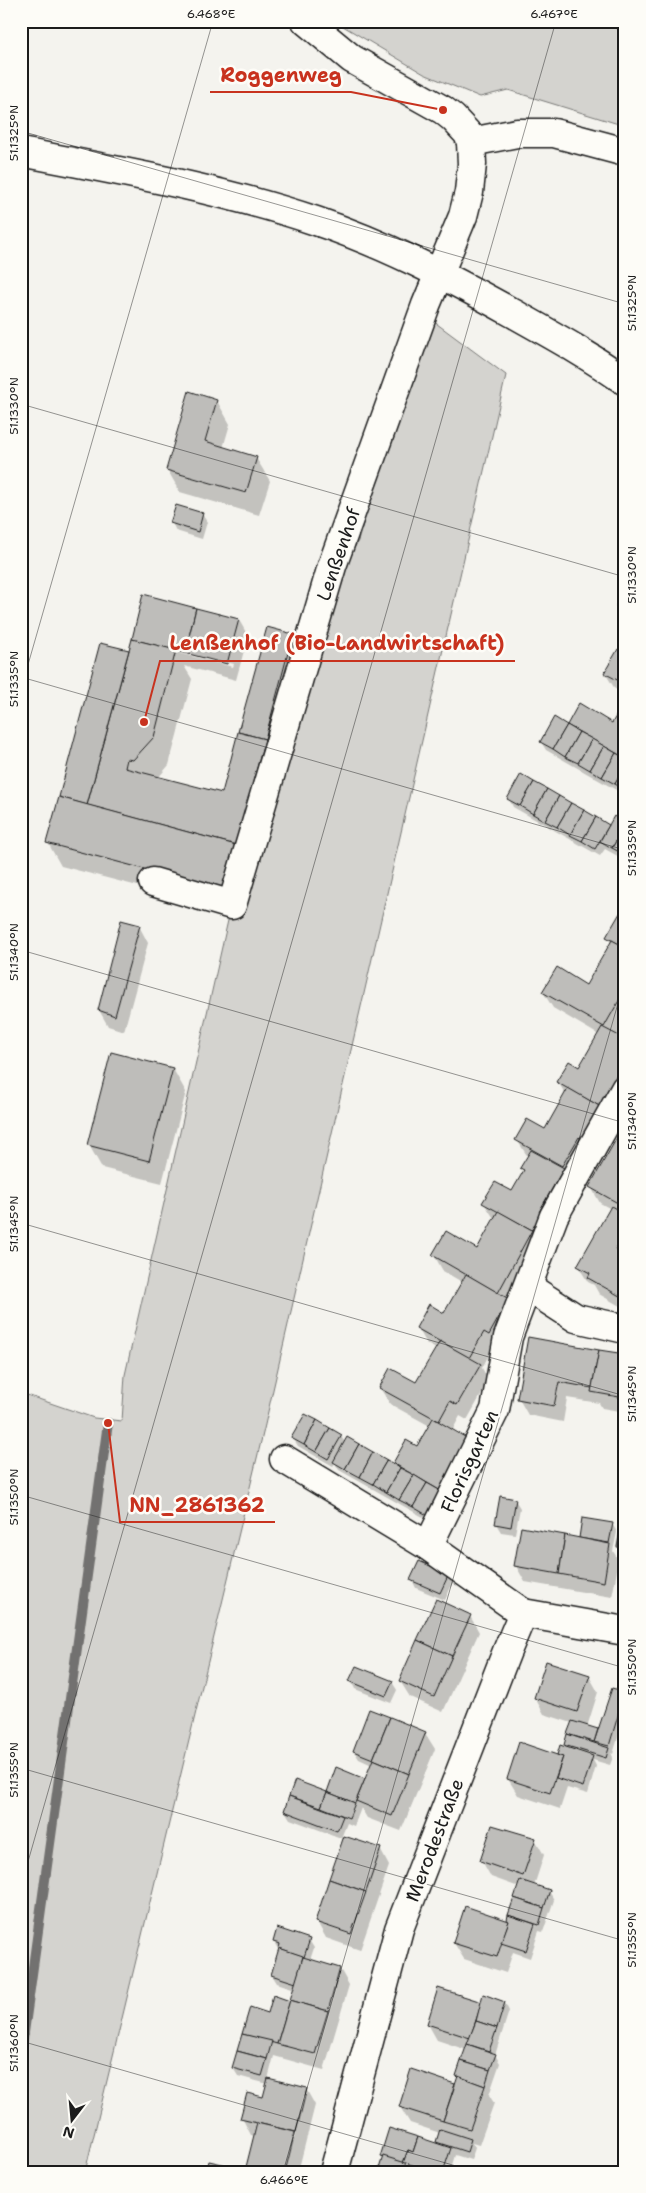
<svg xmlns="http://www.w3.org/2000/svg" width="646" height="2193" viewBox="0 0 646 2193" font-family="'Shantell Sans',sans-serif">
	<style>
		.green { fill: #d4d3cf; stroke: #787876 }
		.shadow { fill: #0003; fill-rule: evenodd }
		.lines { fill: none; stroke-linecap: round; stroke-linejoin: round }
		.stream { stroke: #72716f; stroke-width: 10 }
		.building { fill: #bebdba; stroke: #1c1c1c }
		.minor-casing { stroke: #1c1c1c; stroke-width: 31 }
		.major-casing { stroke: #1c1c1c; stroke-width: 31 }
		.minor { stroke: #fdfcf7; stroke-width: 28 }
		.major { stroke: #fdfcf7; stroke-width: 28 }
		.ticks { fill: none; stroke: #1c1c1c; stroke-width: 1; stroke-opacity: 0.45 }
		.labels { text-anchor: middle; stroke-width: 5; stroke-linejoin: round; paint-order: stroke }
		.street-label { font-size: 19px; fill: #1c1c1c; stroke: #fdfcf7 }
		.leader { fill: none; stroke: #c8321e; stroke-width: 2 }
		.callout-dot { fill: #c8321e; stroke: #fdfcf7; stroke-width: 2 }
		.callout-label { font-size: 20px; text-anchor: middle; font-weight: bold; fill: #c8321e; stroke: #fdfcf7; stroke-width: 5; stroke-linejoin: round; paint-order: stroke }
		.neatline { fill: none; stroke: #1c1c1c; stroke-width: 2 }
		.ticks-label { font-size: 12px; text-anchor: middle; fill: #1c1c1c }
	</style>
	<rect width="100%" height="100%" fill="#f4f3ee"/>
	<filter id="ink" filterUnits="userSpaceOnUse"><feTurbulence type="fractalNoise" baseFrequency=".02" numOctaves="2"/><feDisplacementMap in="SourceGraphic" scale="10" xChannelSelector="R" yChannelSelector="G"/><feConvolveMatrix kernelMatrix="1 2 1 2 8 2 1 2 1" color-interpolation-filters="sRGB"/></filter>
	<g filter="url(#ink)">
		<g class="green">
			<path d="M339,21H625V126L508,90L480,97L424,74L343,26Z"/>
			<path d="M433,321L506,375L264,1429L85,2172H21V1393L94,1418L122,1421L125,1375L229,916L335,583L358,541L378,473Z"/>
		</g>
		<g class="shadow">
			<path d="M217,401L230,424L223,448L256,458L270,481L259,515L180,492L167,469Z"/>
			<path d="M202,514L207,522L202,539L176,531L172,523Z"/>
			<path d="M625,593V619L617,606Z"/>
			<path d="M239,620L248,636L236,680L184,666L192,679L169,765L158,778L223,795L292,635L301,651L237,912L61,866L48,843L128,652L129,654ZM175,649L234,664L233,667L175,652Z"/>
			<path d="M625,655V694L615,689L605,673Z"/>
			<path d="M625,704V795L546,750L541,742L568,727L580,705L613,724Z"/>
			<path d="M509,799L610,826L625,824V860L605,849L600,856L513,807Z"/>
			<path d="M625,917V1022L617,1036L625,1041V1098L482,1368L489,1381L467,1420L460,1416L452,1431L469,1440L432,1522L339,1470L335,1463L333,1466L298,1446L293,1438L341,1436L345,1443L393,1465L406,1442L417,1448L430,1426L390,1404L380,1388L416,1384L436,1349L427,1344L418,1328L444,1314L462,1282L443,1271L434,1255L478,1250L495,1220L484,1203L512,1193L524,1172L522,1168L528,1157L517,1140L546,1131L566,1095L558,1082L580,1069L599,1035L553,1008L543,992L586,986L611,943L608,937Z"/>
			<path d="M139,926L148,943L124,1031L108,1026L99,1010Z"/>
			<path d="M173,1069L186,1092L162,1183L102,1168L89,1145Z"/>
			<path d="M625,1130V1309L599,1294L594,1285L588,1282L578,1266L611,1209L600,1203L591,1187Z"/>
			<path d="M529,1339L625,1356V1412L602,1408L599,1403L567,1398L563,1422L528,1415L519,1399Z"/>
			<path d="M515,1500L520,1508L515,1534L501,1532L496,1524Z"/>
			<path d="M625,1521V1555L618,1547Z"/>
			<path d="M612,1524L617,1532L613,1551L619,1561L612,1597L525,1582L516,1566Z"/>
			<path d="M448,1575L453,1583L445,1600L416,1588L412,1580Z"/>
			<path d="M470,1616L479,1632L443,1712L410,1697L400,1681Z"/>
			<path d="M589,1676L598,1692L587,1727L598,1731L625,1694V1725L623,1722L613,1754L611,1753L613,1757L610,1765L593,1760L596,1766L588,1794L567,1788L560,1809L518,1795L508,1779L560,1757L568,1749L565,1745L572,1723L544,1714L535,1698Z"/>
			<path d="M351,1681L392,1682L397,1690L391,1703L355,1689Z"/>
			<path d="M425,1733L435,1749L401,1831L367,1818L361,1808L354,1826L347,1823L341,1838L290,1819L285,1811L296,1782L327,1794L366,1781L372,1765L359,1759L354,1751Z"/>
			<path d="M535,1839L544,1855L534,1886L549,1891L554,1900L543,1932L539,1931L530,1958L513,1952L506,1973L464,1959L454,1943L507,1921L519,1887L491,1877L482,1861Z"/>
			<path d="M380,1849L389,1866L360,1950L326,1938L317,1922Z"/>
			<path d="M309,1940L314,1948L310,1960L340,1969L349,1985L324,2070L274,2056L268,2079L306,2089L315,2105L298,2172H251L248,2167L255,2136L251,2135L242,2118L264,2099L268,2084L238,2076L233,2068L269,2014L291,2002L295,1989L277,1983L272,1975L279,1951L274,1942Z"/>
			<path d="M505,2003L509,2011L495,2055L500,2063L489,2095L494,2103L479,2145L472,2143L475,2148L471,2160L455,2155L450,2172H379L436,2144L440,2133L410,2123L400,2107L412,2071L456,2086L467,2050L437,2040L428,2024L482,2004Z"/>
		</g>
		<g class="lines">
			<path class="stream" d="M21,2054L108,1423"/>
		</g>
		<g class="building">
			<path d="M189,391L217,400L205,441L257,457L246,493L166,470Z"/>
			<path d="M176,505L203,513L198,532L170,523Z"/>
			<path d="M625,590V611L616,606Z"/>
			<path d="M143,594L196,608L185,653L132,639Z"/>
			<path d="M196,608L239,619L227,664L185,653Z"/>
			<path d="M267,627L293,634L265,739L238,732Z"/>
			<path d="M132,639L176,650L154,737L133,760L127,759L125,768L222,793L238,732L265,739L236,845L87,805Z"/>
			<path d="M100,643L129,650L87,805L59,797Z"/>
			<path d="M618,649L625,653V684L604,673Z"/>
			<path d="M625,701V758L567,725L579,703L612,723Z"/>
			<path d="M554,717L567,725L553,749L540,742Z"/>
			<path d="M567,725L579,732L565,757L553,749Z"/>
			<path d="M579,732L592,739L578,763L565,757Z"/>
			<path d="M592,739L604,746L590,770L578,763Z"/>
			<path d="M604,746L616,753L602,777L590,770Z"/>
			<path d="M616,753L625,758V766L615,784L602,777Z"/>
			<path d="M625,766V790L615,784Z"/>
			<path d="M521,774L534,782L520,806L507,799Z"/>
			<path d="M534,782L547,789L533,814L520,806Z"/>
			<path d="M547,789L559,796L545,821L533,814Z"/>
			<path d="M559,796L571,803L557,827L545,821Z"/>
			<path d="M59,797L236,845L224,890L46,843Z"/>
			<path d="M571,803L584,810L570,835L557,827Z"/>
			<path d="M584,810L596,817L582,841L570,835Z"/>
			<path d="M614,816L625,823V826L612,848L600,841Z"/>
			<path d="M596,817L609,825L595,849L582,841Z"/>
			<path d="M625,826V855L612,848Z"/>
			<path d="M620,913L625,916V947L606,937Z"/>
			<path d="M121,920L140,925L115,1016L98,1010Z"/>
			<path d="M612,940L625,947V990L604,1027L542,992L557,967L586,985Z"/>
			<path d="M602,1027L625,1039V1066L601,1107L556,1082L569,1061L579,1067Z"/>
			<path d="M111,1052L173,1068L149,1161L87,1145Z"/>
			<path d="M568,1088L601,1107L583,1140L579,1137L562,1166L515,1140L527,1119L545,1129Z"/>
			<path d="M623,1127L625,1128V1207L589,1187Z"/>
			<path d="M531,1150L564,1168L539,1212L541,1213L532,1230L482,1203L495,1182L512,1191L524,1170L520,1168Z"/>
			<path d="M611,1206L625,1214V1231L615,1249L623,1253L625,1249V1299L588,1278L590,1273L577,1266Z"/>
			<path d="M498,1211L532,1230L498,1293L432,1255L446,1231L477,1249Z"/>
			<path d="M466,1274L509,1299L489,1335L484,1332L469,1358L416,1328L429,1304L444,1313Z"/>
			<path d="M528,1337L599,1350L592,1388L559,1382L554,1406L517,1399Z"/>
			<path d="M440,1341L481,1364L457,1405L450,1401L439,1421L379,1388L390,1368L416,1382Z"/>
			<path d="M599,1350L625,1354V1398L591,1392Z"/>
			<path d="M305,1414L317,1420L304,1445L291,1438Z"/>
			<path d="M433,1418L470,1440L441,1491L393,1463L406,1440L417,1446Z"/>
			<path d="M317,1420L330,1428L316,1452L304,1445Z"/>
			<path d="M330,1428L342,1435L328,1459L316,1452Z"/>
			<path d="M347,1437L359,1444L345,1469L333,1462Z"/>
			<path d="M359,1444L373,1452L360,1477L345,1469Z"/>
			<path d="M373,1452L387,1460L373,1484L360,1477Z"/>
			<path d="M387,1460L400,1468L386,1492L373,1484Z"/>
			<path d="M400,1468L414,1475L399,1500L386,1492Z"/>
			<path d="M414,1475L427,1483L413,1507L399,1500Z"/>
			<path d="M427,1483L441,1491L427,1515L413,1507Z"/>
			<path d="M500,1496L516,1499L511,1527L495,1524Z"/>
			<path d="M582,1518L613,1523L609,1543L579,1538Z"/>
			<path d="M622,1519L625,1520V1548L617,1547Z"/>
			<path d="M521,1527L565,1535L559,1574L514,1566Z"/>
			<path d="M565,1535L610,1544L604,1582L559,1574Z"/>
			<path d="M419,1561L449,1574L440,1593L410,1580Z"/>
			<path d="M436,1599L471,1615L452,1656L417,1640Z"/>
			<path d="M417,1640L452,1656L434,1697L399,1681Z"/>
			<path d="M546,1661L590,1675L577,1712L534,1698Z"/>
			<path d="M356,1666L393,1681L386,1696L349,1681Z"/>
			<path d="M612,1688L625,1692L609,1746L594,1742Z"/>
			<path d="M625,1692V1717L618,1714Z"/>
			<path d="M369,1709L390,1717L373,1759L353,1751Z"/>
			<path d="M390,1717L426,1732L409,1774L373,1759Z"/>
			<path d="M572,1721L598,1729L594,1742L567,1734Z"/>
			<path d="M567,1734L609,1748L606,1758L564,1745Z"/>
			<path d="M519,1742L563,1757L550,1793L507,1779Z"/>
			<path d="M560,1745L593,1756L583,1787L556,1778L563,1757L557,1755Z"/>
			<path d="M373,1759L409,1774L392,1816L356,1801Z"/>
			<path d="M336,1767L365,1779L355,1803L327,1792Z"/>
			<path d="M295,1780L327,1792L321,1807L289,1796Z"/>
			<path d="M327,1792L355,1803L349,1818L321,1807Z"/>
			<path d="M289,1796L343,1816L337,1831L284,1811Z"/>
			<path d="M492,1825L536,1838L523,1876L480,1861Z"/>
			<path d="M344,1836L381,1848L366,1892L329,1879Z"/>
			<path d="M329,1879L366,1892L351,1934L315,1922Z"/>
			<path d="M520,1880L550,1890L544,1908L514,1898Z"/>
			<path d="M514,1898L544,1908L539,1925L508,1915Z"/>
			<path d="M465,1906L509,1921L497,1957L453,1943Z"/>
			<path d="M508,1915L535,1924L526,1951L501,1943L509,1921L507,1920Z"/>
			<path d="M277,1928L310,1939L304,1957L279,1948L280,1944L273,1942Z"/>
			<path d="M279,1948L303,1956L296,1983L271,1975Z"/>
			<path d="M303,1957L340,1968L328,2011L290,2000Z"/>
			<path d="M438,1988L482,2002L470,2038L427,2024Z"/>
			<path d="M483,1994L505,2002L497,2028L476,2021Z"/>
			<path d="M273,1995L290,2001L277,2044L242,2034L250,2007L268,2013Z"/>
			<path d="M290,2000L328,2011L315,2054L277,2044Z"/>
			<path d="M476,2021L497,2028L489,2051L467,2044Z"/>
			<path d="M242,2034L272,2041L267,2059L237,2051Z"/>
			<path d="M467,2044L496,2054L490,2070L461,2061Z"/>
			<path d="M237,2051L267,2059L262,2076L232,2068Z"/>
			<path d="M461,2061L490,2070L485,2086L456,2076Z"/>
			<path d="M411,2069L455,2084L443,2121L399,2107Z"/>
			<path d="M458,2076L485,2086L470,2129L443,2121Z"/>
			<path d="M268,2078L307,2088L296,2132L240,2119L247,2093L263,2097Z"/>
			<path d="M257,2123L295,2132L285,2172H267L246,2167Z"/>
			<path d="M389,2128L418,2137L413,2152L408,2150L403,2163L380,2157Z"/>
			<path d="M440,2129L471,2139L467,2152L436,2142Z"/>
			<path d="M418,2137L451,2148L443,2172H432L403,2163L408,2150L413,2152Z"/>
			<path d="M383,2156L432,2171V2172H378Z"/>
			<path d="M209,2161L240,2168L239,2172H206Z"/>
		</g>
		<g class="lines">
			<defs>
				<g id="minor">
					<path d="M471,142L517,133H554L625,152"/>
					<path d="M153,882L232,905L332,566L426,305L463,216L469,192L472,164L471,142L468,134L453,118L443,110L352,59L306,21"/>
					<path d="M528,1287L576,1318L625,1329"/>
					<path d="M284,1459L428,1546L523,1613"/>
					<path d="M428,1546L495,1410L508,1337L554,1216L625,1089"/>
					<path d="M334,2172L399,1929L507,1651L523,1613L625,1631"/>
				</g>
				<path id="major" d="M21,152C120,171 221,189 316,221C385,244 448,277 511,312C550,334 589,355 625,381"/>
			</defs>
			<use href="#minor" class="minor-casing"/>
			<use href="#major" class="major-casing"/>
			<use href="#minor" class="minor"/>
			<use href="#major" class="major"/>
		</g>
	</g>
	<path class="ticks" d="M589,21L625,31M21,131L625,304M21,404L625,577M21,677L625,850M21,689L213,21M21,950L625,1123M21,1223L625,1396M21,1495L625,1668M21,1768L625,1941M21,1886L556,21M21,2041L477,2172M283,2172L625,979"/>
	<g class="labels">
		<g class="street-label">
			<text transform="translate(338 554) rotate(-71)" y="7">Lenßenhof</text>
			<text transform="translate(469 1461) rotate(-65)" y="7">Florisgarten</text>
			<text transform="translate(434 1840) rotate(-69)" y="7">Merodestraße</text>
		</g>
	</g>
	<path class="leader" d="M443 110L351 92H210M144 722L160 661H515M108 1423L120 1522H275"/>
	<g class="callout-dot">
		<circle cx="443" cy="110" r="5"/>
		<circle cx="144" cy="722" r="5"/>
		<circle cx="108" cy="1423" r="5"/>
	</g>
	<g class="callout-label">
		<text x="281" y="82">Roggenweg</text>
		<text x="337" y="650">Lenßenhof (Bio-Landwirtschaft)</text>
		<text x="197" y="1512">NN_2861362</text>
	</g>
	<rect width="646" height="2193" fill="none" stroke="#fdfcf7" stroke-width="55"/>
	<g transform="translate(72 2120) rotate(196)" stroke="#fdfcf7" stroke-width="4" paint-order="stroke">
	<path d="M0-4L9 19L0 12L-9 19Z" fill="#1c1c1c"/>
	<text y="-8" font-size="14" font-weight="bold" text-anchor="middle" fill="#1c1c1c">N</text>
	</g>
	<rect x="28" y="28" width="590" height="2138" class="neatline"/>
	<g class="ticks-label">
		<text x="211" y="18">6.468°E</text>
		<text x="554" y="18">6.467°E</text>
		<text transform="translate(14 133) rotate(-90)" y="4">51.1325°N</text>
		<text transform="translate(632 303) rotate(-90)" y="4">51.1325°N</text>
		<text transform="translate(14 406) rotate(-90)" y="4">51.1330°N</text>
		<text transform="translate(632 575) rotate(-90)" y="4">51.1330°N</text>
		<text transform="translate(14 679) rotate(-90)" y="4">51.1335°N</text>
		<text transform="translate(632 848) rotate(-90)" y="4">51.1335°N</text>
		<text transform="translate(14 952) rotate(-90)" y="4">51.1340°N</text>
		<text transform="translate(632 1121) rotate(-90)" y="4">51.1340°N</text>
		<text transform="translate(14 1224) rotate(-90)" y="4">51.1345°N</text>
		<text transform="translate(632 1394) rotate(-90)" y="4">51.1345°N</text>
		<text transform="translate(14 1497) rotate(-90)" y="4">51.1350°N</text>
		<text transform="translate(632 1667) rotate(-90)" y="4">51.1350°N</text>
		<text transform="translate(14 1770) rotate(-90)" y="4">51.1355°N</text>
		<text transform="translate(632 1940) rotate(-90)" y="4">51.1355°N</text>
		<text transform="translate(14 2043) rotate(-90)" y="4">51.1360°N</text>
		<text x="284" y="2184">6.466°E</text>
	</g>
</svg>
